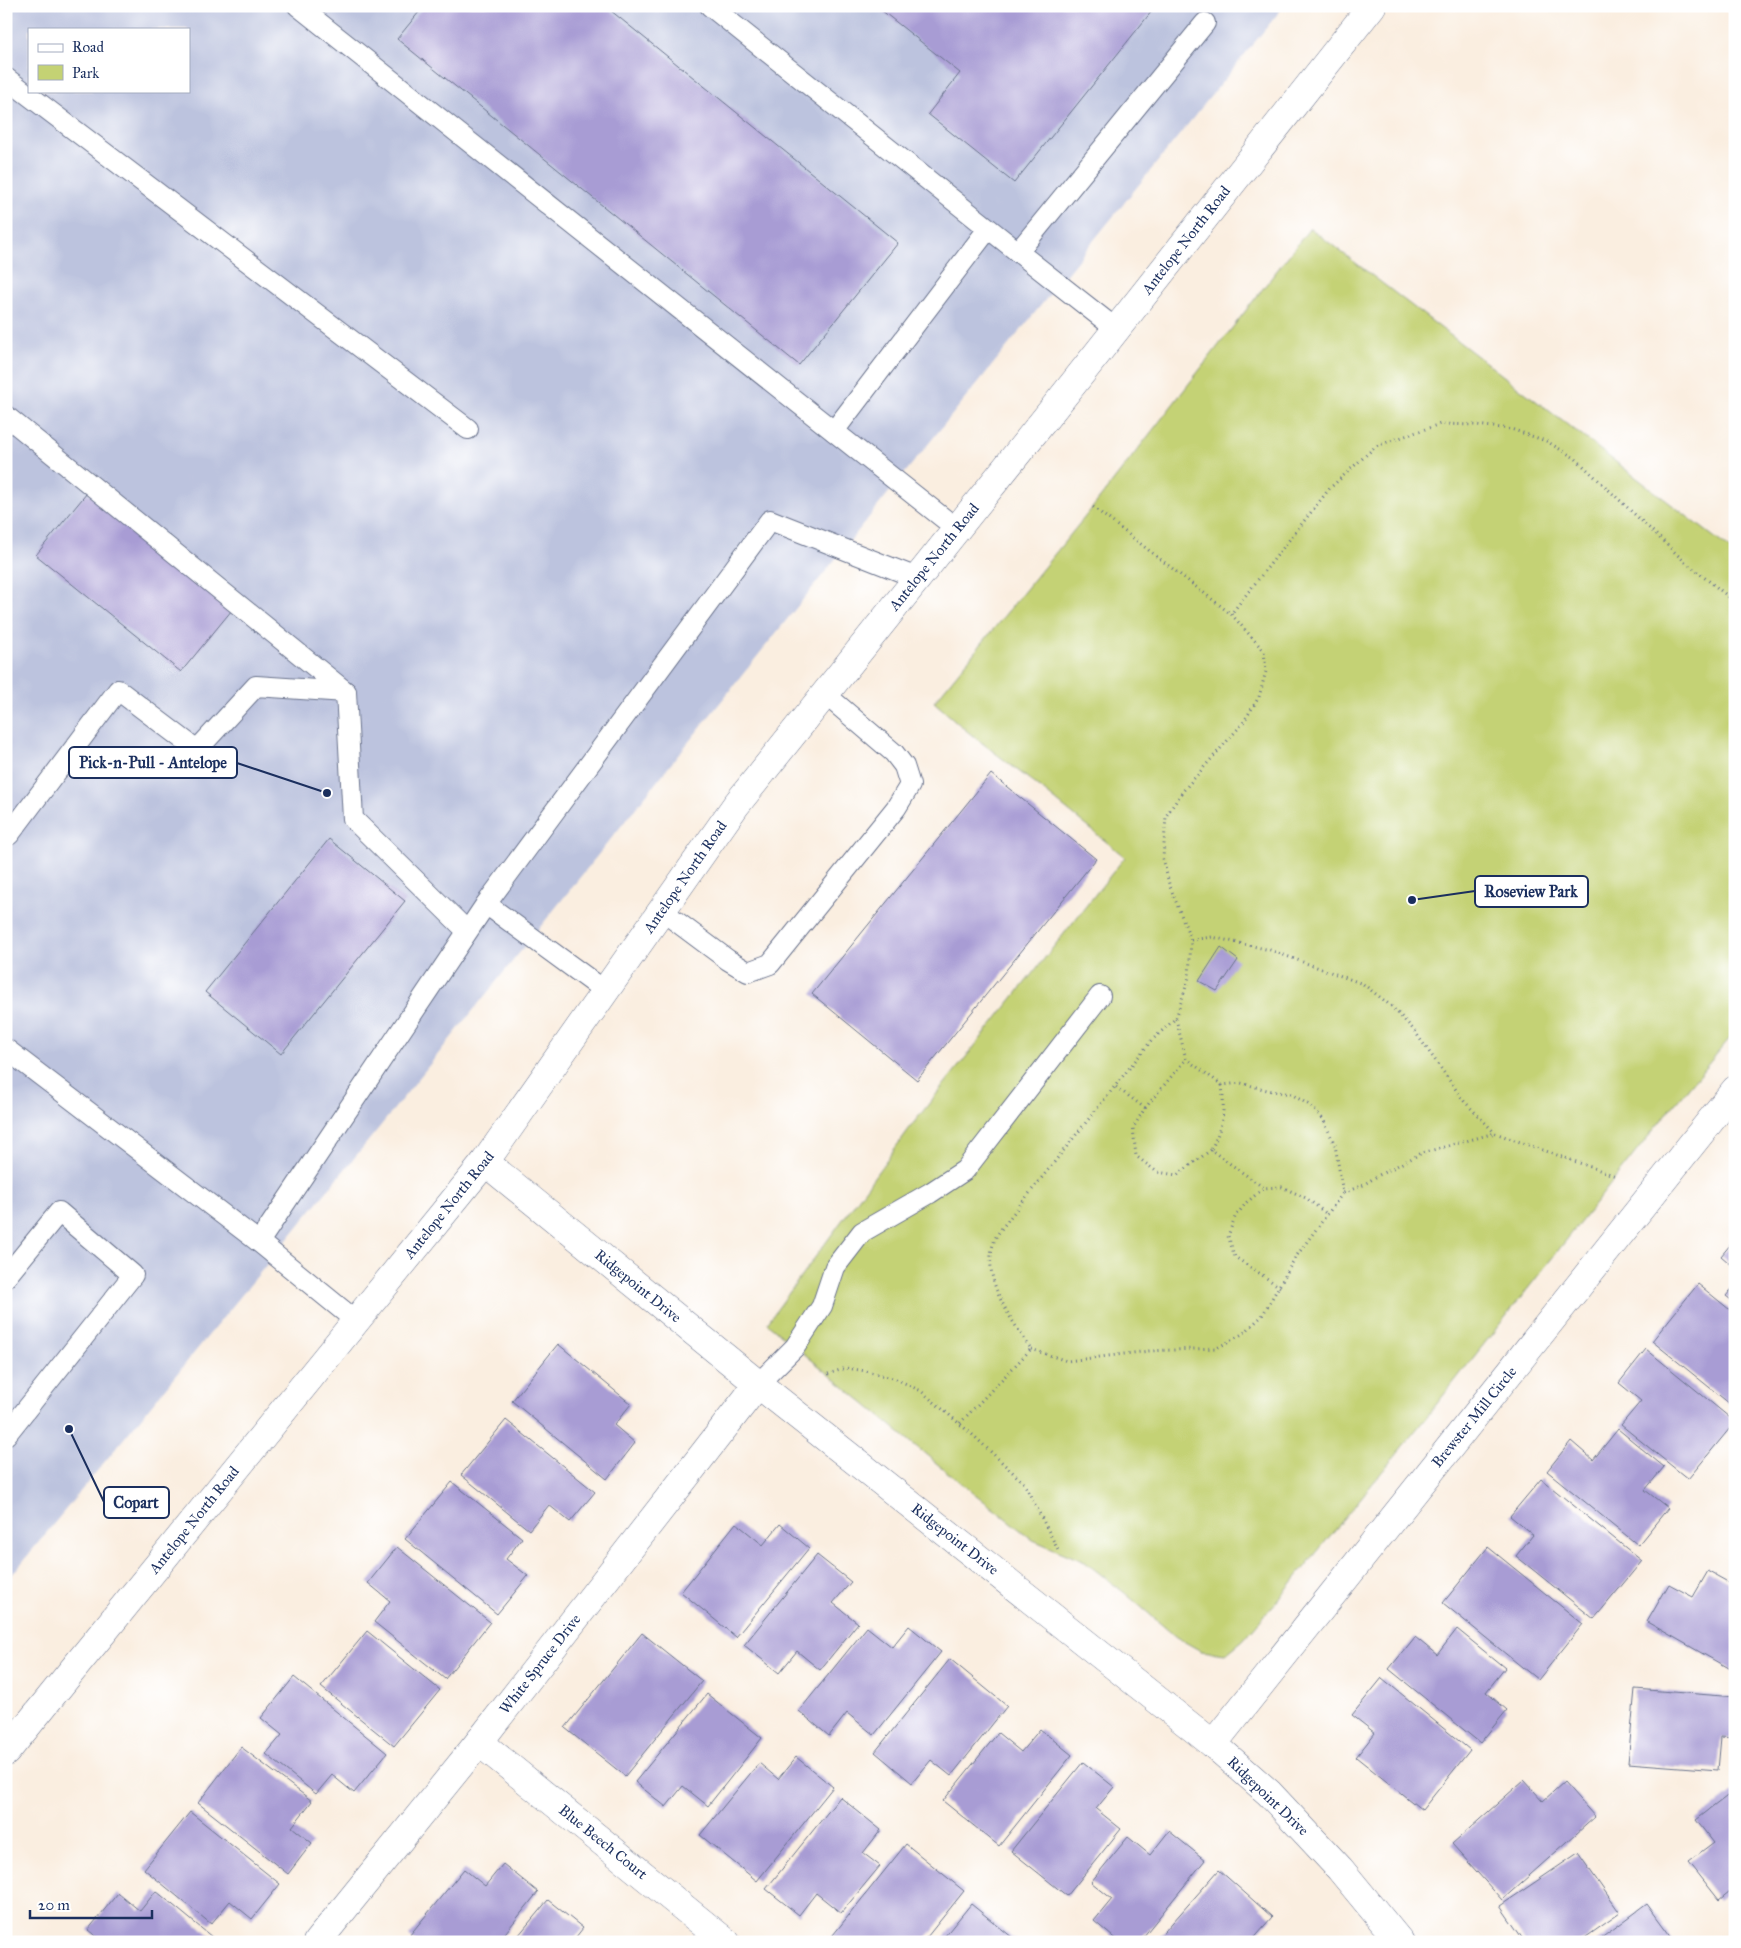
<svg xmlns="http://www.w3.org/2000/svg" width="1741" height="1948" viewBox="0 0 1741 1948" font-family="'IM FELL Great Primer',serif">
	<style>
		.industrial { fill: #bcc3de; fill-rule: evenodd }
		.green { fill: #c4d274; stroke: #708069 }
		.building { fill: #a89cd4 }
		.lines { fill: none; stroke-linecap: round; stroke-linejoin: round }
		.service-casing { stroke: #69728c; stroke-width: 22 }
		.minor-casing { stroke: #69728c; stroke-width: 29 }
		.secondary-casing { stroke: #69728c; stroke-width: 29 }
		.path { stroke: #69728c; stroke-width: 3; stroke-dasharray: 1 4; stroke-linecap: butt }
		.service { stroke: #fff; stroke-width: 20 }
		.minor { stroke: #fff; stroke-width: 28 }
		.secondary { stroke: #fff; stroke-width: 28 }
		.labels { text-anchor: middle; stroke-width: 4; stroke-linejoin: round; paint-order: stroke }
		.street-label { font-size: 15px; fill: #1b2f5e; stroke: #fff }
		.leader { fill: none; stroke: #1b2f5e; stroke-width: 2 }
		.callout-dot { fill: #1b2f5e; stroke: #fff; stroke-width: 2 }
		.callout { fill: #fff; stroke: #1b2f5e; stroke-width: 2 }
		.callout-label { font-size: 16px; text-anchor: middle; font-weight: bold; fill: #1b2f5e }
	</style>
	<rect width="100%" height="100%" fill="#fff"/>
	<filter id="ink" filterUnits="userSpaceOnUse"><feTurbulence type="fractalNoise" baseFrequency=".02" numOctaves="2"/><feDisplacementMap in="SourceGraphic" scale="10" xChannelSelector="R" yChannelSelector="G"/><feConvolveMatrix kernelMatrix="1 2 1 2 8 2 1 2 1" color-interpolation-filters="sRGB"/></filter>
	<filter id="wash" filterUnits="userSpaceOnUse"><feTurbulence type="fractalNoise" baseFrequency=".0096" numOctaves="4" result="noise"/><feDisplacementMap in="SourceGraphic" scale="20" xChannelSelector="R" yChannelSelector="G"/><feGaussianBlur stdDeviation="1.12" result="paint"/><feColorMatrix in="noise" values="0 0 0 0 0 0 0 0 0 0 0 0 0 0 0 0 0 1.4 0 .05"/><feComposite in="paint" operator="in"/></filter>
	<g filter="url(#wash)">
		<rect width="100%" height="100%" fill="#faeee0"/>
		<path class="industrial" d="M6,6H1284L878,506L378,1129L6,1582ZM29,29H189V91H29Z"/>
		<path class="green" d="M1310,228L1735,553V1032L1655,1128L1420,1425L1278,1600L1243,1640L1226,1654L1201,1651L1176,1637L1126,1594L1085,1562L1033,1540L941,1467L767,1323L912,1125L1125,857L1034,783L968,732L934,702L1093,507Z"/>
		<g id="blocks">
			<g class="building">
				<path d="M424,6H605L898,243L799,365L397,39Z"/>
				<path d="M876,6H1156L1014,183L928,114L960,73Z"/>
				<path d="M87,493L232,610L181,672L36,555Z"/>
				<path d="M991,774L1096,859L917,1080L812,994Z"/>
				<path d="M329,839L405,901L281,1054L205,992Z"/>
				<path d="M1221,947L1238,960L1217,991L1199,981Z"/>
				<path d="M1735,1239V1268L1721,1256Z"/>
				<path d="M1698,1284L1735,1314V1408L1652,1341Z"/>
				<path d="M1735,1285V1303L1726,1296Z"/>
				<path d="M558,1344L631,1404L614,1425L635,1443L607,1479L512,1401Z"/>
				<path d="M1646,1349L1735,1422L1688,1479L1621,1425L1641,1401L1619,1383Z"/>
				<path d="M506,1420L595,1492L570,1522L549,1505L529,1530L461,1475Z"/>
				<path d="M1618,1429L1664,1467L1645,1490L1668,1508L1638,1545L1547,1471L1571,1441L1593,1460Z"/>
				<path d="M1541,1479L1642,1561L1594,1619L1516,1556L1533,1535L1510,1516Z"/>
				<path d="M452,1482L522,1538L506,1559L528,1576L497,1614L405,1539Z"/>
				<path d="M736,1523L763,1545L780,1524L809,1548L736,1637L681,1592Z"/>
				<path d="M397,1547L490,1622L445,1679L374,1622L390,1601L368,1583Z"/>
				<path d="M1488,1547L1583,1624L1538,1680L1443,1603Z"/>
				<path d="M817,1555L851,1582L833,1603L858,1623L820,1670L797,1651L779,1673L744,1645Z"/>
				<path d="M1708,1571L1735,1586V1672L1647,1622L1669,1584L1693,1597Z"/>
				<path d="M909,1626L941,1652L874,1735L847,1713L829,1736L799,1711L867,1627L892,1647Z"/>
				<path d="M1457,1629L1505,1668L1486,1692L1507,1710L1480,1743L1389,1669L1415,1637L1437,1655Z"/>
				<path d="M367,1631L440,1690L394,1746L321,1687Z"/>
				<path d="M642,1633L702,1681L625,1776L565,1728Z"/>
				<path d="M950,1659L1007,1706L951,1776L931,1760L912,1783L875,1752Z"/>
				<path d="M294,1677L387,1753L354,1793L332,1775L316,1794L266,1754L282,1735L261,1718Z"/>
				<path d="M1382,1678L1470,1750L1422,1810L1356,1757L1375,1733L1352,1715Z"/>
				<path d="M1635,1689L1735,1697V1738L1721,1737L1718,1770L1628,1763Z"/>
				<path d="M707,1694L762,1738L708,1806L683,1786L666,1807L635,1782Z"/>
				<path d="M1040,1729L1072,1755L999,1846L943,1801L998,1733L1021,1752Z"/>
				<path d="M241,1747L312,1801L292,1827L312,1843L288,1874L198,1803Z"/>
				<path d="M796,1757L833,1787L757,1881L700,1835L759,1763L778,1779Z"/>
				<path d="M1083,1762L1114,1787L1096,1809L1121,1829L1067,1896L1011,1851Z"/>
				<path d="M1524,1780L1543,1801L1564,1782L1595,1817L1502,1900L1452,1844Z"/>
				<path d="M1735,1790V1887L1719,1900L1689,1862L1714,1843L1696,1820Z"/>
				<path d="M840,1797L881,1830L863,1853L880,1866L841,1913L816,1893L799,1915L766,1889Z"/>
				<path d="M190,1812L280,1884L252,1919L230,1901L211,1924L144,1869Z"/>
				<path d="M1169,1831L1205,1860L1139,1942H1119L1094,1921L1112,1899L1091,1882L1128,1837L1150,1855Z"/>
				<path d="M906,1844L964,1891L923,1942H832L829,1940Z"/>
				<path d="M1578,1853L1620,1913L1579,1942H1525L1500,1906Z"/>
				<path d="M503,1864L538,1892L498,1942H416L409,1936L464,1869L485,1886Z"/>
				<path d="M1219,1870L1272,1917L1250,1942H1159L1157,1940Z"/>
				<path d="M156,1891L218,1942H103L88,1930L118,1893L140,1911Z"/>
				<path d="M548,1900L583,1928L572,1942H513Z"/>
				<path d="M971,1904L1018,1942H940Z"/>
				<path d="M1647,1904L1675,1942H1596Z"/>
			</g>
		</g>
	</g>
	<g filter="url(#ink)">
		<use href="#blocks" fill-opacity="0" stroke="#69728c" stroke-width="1"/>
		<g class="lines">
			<defs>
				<g id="service">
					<path d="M298,6L957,529"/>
					<path d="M710,6L1018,252L1116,329"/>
					<path d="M6,78L468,429"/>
					<path d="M1018,252L1205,23"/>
					<path d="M6,416L346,692L353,819L467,931"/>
					<path d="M834,431L988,229"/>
					<path d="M6,833L9,835L118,690L197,750L256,686L346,692"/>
					<path d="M486,904L770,520L917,578"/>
					<path d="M661,910L728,960L748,972L770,964L896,808L910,785L904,766L894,753L825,694"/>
					<path d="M6,1049L259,1242L356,1321"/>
					<path d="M259,1242L486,904L605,991"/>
					<path d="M6,1277L59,1212L133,1275L6,1435"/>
					<path d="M758,1384L795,1347L822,1306L835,1267L862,1232L930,1193L965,1170L1100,996"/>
				</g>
				<g id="minor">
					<path d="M485,1162L758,1384L1213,1744L1269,1793L1340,1869L1400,1942"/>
					<path d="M479,1742L726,1942"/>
					<path d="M1213,1744L1735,1090"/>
					<path d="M317,1942L479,1742L758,1384"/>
				</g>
				<path id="secondary" d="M6,1752L485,1162L736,805L1073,384L1372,6"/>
			</defs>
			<use href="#service" class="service-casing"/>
			<use href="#minor" class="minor-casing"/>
			<use href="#secondary" class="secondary-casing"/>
			<g class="path">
				<path d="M1093,507L1231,614"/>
				<path d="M1191,940L1212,937L1270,950L1363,984L1390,1005L1413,1029L1464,1101L1495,1133L1616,1176"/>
				<path d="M1176,1019L1186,1059L1222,1085L1241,1083L1267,1090L1291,1094L1311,1106L1323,1119L1335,1145L1343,1193L1363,1185L1379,1175L1422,1153L1495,1133"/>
				<path d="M1222,1085C1225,1113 1223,1124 1211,1150L1264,1188"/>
				<path d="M1116,1087L1145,1108L1133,1128L1136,1156L1157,1172L1177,1175L1211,1150"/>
				<path d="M1145,1108L1186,1059"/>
				<path d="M1280,1287L1235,1257L1228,1236L1235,1217L1247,1202L1264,1188L1282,1187L1306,1198L1327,1214"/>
				<path d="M1031,1349L1067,1361L1149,1351L1217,1348L1244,1333L1262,1316L1295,1258L1343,1193"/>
				<path d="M828,1374L846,1368L866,1371L896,1379L921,1391L974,1436L1024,1483L1058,1550"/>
				<path d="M960,1423L1031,1349C1011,1318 979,1278 995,1239C998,1232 1004,1226 1008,1220L1151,1041L1176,1018L1189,977L1191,940L1169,884L1163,858L1166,816L1183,791L1243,723L1259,697L1266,671L1264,651L1231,614L1330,488L1376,446L1440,424L1476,425L1511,429L1546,441L1575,458L1684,561L1735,602"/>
			</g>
			<use href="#service" class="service"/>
			<use href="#minor" class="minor"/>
			<use href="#secondary" class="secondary"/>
		</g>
	</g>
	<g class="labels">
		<g class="street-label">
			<text transform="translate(1186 240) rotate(-52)" y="5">Antelope North Road</text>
			<text transform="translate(934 557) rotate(-51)" y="5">Antelope North Road</text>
			<text transform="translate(685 877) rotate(-55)" y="5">Antelope North Road</text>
			<text transform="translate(449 1205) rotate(-51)" y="5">Antelope North Road</text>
			<text transform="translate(638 1286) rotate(39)" y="5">Ridgepoint Drive</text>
			<text transform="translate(1474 1417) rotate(-51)" y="5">Brewster Mill Circle</text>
			<text transform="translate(194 1520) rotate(-51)" y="5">Antelope North Road</text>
			<text transform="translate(955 1539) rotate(38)" y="5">Ridgepoint Drive</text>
			<text transform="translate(540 1664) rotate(-52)" y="5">White Spruce Drive</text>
			<text transform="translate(1268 1796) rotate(44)" y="5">Ridgepoint Drive</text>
			<text transform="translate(603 1842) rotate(39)" y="5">Blue Beech Court</text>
		</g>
	</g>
	<path class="leader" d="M327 793L237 763M1412 900L1475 891M69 1429L104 1502"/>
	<g class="callout-dot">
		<circle cx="327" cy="793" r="5"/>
		<circle cx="1412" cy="900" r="5"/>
		<circle cx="69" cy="1429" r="5"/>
	</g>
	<g class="callout">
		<rect x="69" y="747" width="168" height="31" rx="5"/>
		<rect x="1475" y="876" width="113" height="31" rx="5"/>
		<rect x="104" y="1487" width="65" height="31" rx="5"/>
	</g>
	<g class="callout-label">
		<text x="153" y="768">Pick-n-Pull - Antelope</text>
		<text x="1531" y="897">Roseview Park</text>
		<text x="136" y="1508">Copart</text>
	</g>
	<rect width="1741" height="1948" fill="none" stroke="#fff" stroke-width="25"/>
	<rect x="28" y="28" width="162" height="65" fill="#ffffff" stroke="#a4acbf"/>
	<rect x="38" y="44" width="25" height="8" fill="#ffffff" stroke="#a4acbf"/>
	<text x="72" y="52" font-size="15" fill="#1b2f5e">Road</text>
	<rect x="38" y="65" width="25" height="15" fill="#c4d274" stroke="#a4acbf"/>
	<text x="72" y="78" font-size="15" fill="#1b2f5e">Park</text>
	<path d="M30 1910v8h122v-8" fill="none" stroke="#1b2f5e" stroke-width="2.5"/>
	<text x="38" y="1910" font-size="15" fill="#1b2f5e" stroke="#ffffff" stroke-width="4" paint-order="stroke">20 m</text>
</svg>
